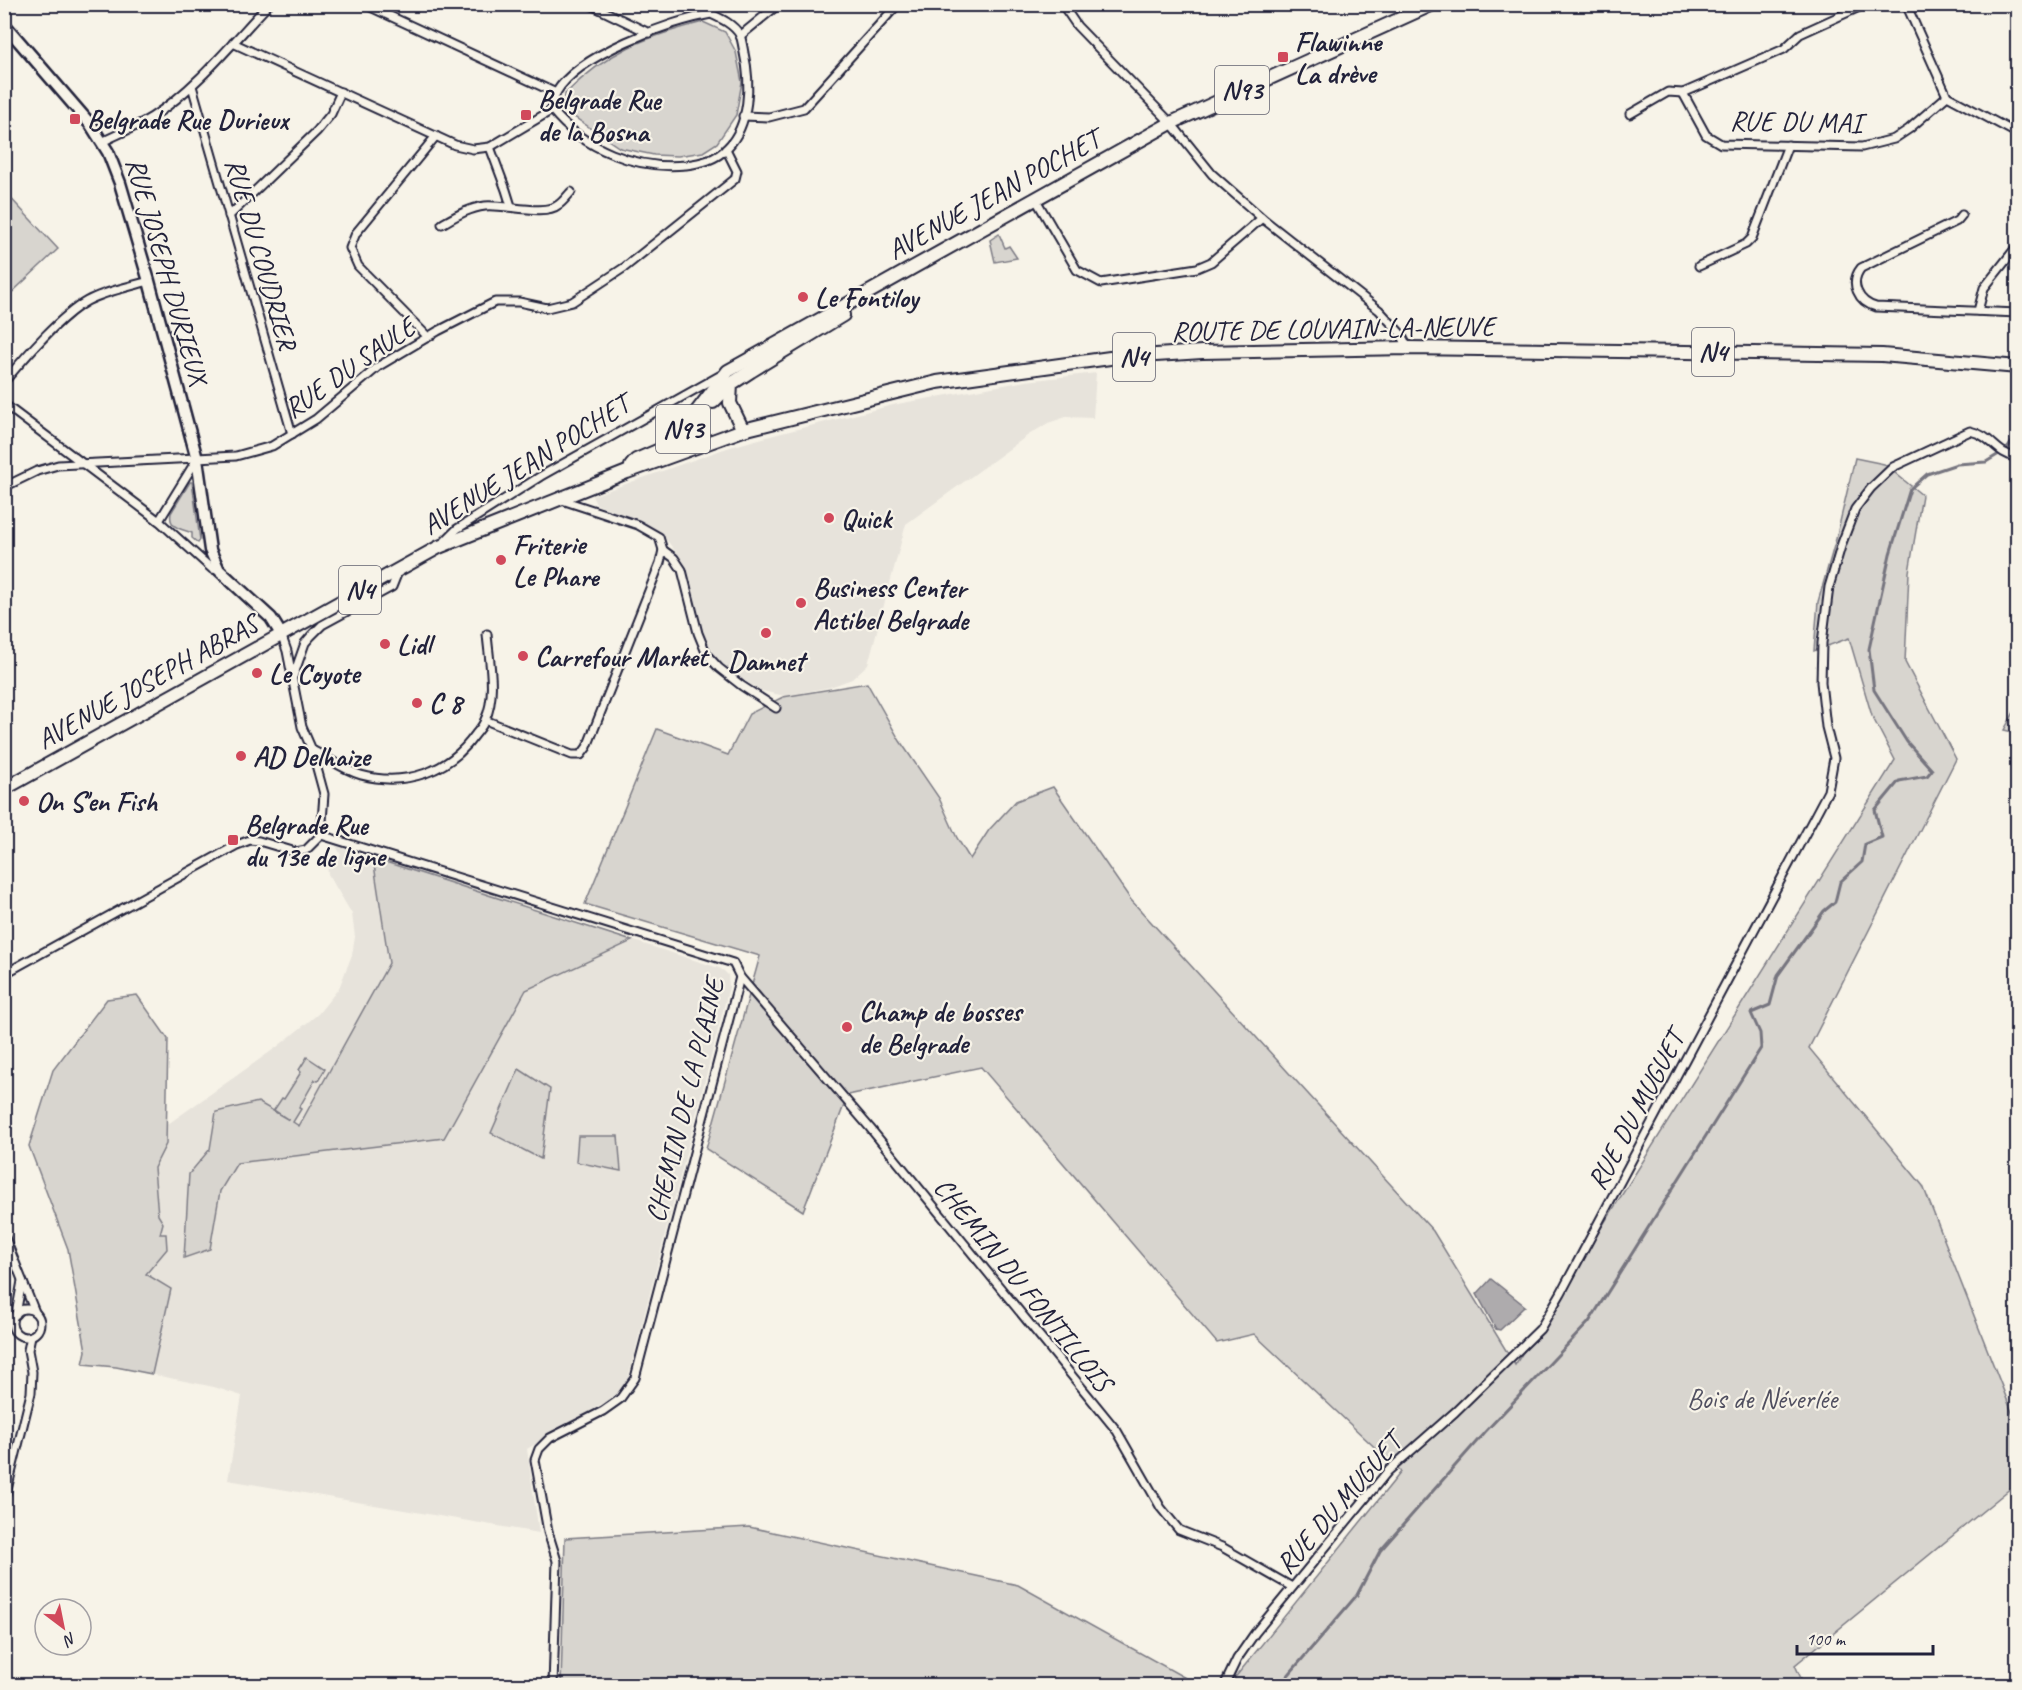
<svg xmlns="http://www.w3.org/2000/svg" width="2022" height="1690" viewBox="0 0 2022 1690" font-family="Caveat,sans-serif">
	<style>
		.built { fill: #e7e3db }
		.green { fill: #d8d5cf; stroke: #7d7c85; stroke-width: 1.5 }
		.water { fill: #aeabad; stroke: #76747f; stroke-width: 1.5 }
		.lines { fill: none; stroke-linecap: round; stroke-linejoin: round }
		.stream { stroke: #76747f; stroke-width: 3 }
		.street-casing { stroke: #22223b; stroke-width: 11 }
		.secondary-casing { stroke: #22223b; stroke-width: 15 }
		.primary-casing { stroke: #22223b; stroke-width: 16 }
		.street { stroke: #f7f3e8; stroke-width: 7 }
		.secondary { stroke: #f7f3e8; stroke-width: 10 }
		.primary { stroke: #f7f3e8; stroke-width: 12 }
		.poi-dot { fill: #d1495b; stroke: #f7f3e8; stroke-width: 2 }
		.labels { text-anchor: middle; stroke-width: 4.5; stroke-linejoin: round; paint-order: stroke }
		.shield { fill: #f7f3e8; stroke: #62616f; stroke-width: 1.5 }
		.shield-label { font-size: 27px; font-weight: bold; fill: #22223b }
		.poi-label { font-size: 28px; font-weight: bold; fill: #22223b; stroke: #f7f3e8; text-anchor: start }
		.street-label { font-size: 28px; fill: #22223b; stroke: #f7f3e8 }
		.park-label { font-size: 28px; fill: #504f60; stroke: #f7f3e8 }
	</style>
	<rect width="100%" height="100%" fill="#f7f3e8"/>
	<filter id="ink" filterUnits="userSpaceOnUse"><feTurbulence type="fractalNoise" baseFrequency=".0167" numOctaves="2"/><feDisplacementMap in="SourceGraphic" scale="12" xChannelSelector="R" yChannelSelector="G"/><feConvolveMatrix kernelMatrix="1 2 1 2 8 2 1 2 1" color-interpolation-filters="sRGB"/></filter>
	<g filter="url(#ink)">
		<g class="built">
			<path d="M1096,373L1093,418L1066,417L1048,423L1027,436L906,524L868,664L852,679L830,687L785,696L762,691L736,676L712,653L704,636L693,602L687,573L680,557L665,538L657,531L596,504L592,496L727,448L774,435L897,404L1026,381Z"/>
			<path d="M336,846L719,968L724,971L728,975L729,987L625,1390L527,1449L539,1533L228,1480L242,1396L214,1387L116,1367L83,1364L86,1351L68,1249L29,1146L53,1070L168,1124L277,1047L318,1014L339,988L352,955L355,937L352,914L328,874L327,864L341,855Z"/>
		</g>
		<g class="green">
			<path d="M703,22L725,32L736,52L742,82L736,115L717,143L703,152L678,156L654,155L620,148L564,110L565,94C608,51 645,37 703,22Z"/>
			<path d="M5,192L58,249L5,299Z"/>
			<path d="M999,234L1005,248L1009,246L1017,258L995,262L990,240Z"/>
			<path d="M1855,458L1884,464L1922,495L1909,572L1905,662L1956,759L1809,1048L1923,1186L2017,1425V1483L1795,1665L1804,1685H1229L1401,1472L1254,1334L1217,1343L981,1067L848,1095L803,1211L706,1149L760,956L585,904L657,729L728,755L749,714L783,697L867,683L900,741L939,798L957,838L970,859L989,830L1016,801L1053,787L1131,900L1433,1231L1515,1365L1895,760L1872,716L1849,638L1814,651L1818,602L1836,539Z"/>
			<path d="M190,482H192L200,540L198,543L192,538V533C183,529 168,529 171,513Z"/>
			<path d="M2017,707V733L2004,730Z"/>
			<path d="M373,858L632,941L526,990L444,1138L237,1163L220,1191L210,1249L184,1258L189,1174L210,1149L216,1112L258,1102L289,1120L274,1110L282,1098L284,1099L301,1072L299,1070L307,1057L325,1069L318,1081L315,1080L299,1108L301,1109L293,1122L299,1126L389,963Z"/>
			<path d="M137,995L168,1039L166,1144L154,1168L158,1215L163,1223L160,1234H166L167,1249L146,1274L171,1289L152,1374L116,1367L83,1364L86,1351L68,1249L29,1146L53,1070L107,999Z"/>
			<path d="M519,1069L550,1089L541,1159L491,1133Z"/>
			<path d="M578,1136H618L621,1171L576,1162Z"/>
			<path d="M749,1527L1018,1585L1198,1685H561L565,1538Z"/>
		</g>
		<path class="water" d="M1491,1279L1525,1306L1500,1330L1496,1329L1477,1294Z"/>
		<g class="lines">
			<path class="stream" d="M1279,1686L1357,1595L1380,1551L1485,1432L1589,1322L1761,1048L1760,1033L1751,1013L1770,1005L1778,975L1824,911L1835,902L1840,882L1862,862L1865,844L1882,837L1875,810L1899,781L1927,776L1932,770L1907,742L1874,690L1869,649L1890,554L1910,489L1927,474L1957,464L1986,462L2007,449L2018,433"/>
			<defs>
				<g id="street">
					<path d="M364,4L556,93"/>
					<path d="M589,4L649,33"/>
					<path d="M1062,4L1077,26L1171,123L1212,174L1262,218L1379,310L1401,334L1408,348"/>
					<path d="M1906,4L1947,96"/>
					<path d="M711,14C722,19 733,24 740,35C742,40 743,48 744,53C751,83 750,125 727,148C716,160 701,163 686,165C637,170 583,149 552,110C553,105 554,98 556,93C577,55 670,21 711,14Z"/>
					<path d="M740,36L779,4"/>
					<path d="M233,43L455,145L473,149L490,147L552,110"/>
					<path d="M192,86L292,434"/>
					<path d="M1683,93L1706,135L1721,144L1862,147L1894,139L1909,129L1947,96L2018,134"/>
					<path d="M1630,114L1668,92L1683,93L1784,49L1800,34L1866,4"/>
					<path d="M743,116L769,117L804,108L898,4"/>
					<path d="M102,142C118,134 136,127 152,117C197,88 232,43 269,4"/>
					<path d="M490,147L506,190L511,206"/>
					<path d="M1035,198L1077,270L1101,283L1197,268L1211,262L1262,218"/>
					<path d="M1962,215L1957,221L1861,268C1849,283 1858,302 1876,307L2018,313"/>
					<path d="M229,216L317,131L331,114L341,92"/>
					<path d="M442,224C456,216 469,208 485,206C504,204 545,216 558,205C563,202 567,196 571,192"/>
					<path d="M1699,266L1746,244L1752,238L1788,145"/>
					<path d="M1978,311L1984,288L2018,245"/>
					<path d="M428,337L358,266L350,248L356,233L436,136"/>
					<path d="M4,382C25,357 60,316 87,301C105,291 129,287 149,281"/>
					<path d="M4,404L159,521L212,569L219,570"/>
					<path d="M4,487L37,471L58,465L236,456L272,446L316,419L379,366L438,331L495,302H519L547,308L572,302L625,267L735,179L737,171L726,149"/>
					<path d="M562,500L638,525L659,537L663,550L674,558L682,570L698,633L707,655L719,668L742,686L776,708"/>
					<path d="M159,521L197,459"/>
					<path d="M445,541L457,529L541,476L721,375"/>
					<path d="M281,634L287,651L302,727L312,750L324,794L321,835"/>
					<path d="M293,677L305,643L311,636L322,625L392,587L398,572"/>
					<path d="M485,720L572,755H581L587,747L660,563L663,550"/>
					<path d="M312,750C328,758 344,770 361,775C405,787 449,772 475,735C478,731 483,726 485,720C497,695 489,660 487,634"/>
					<path d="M321,835L733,963L740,977L870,1128L1117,1431L1161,1508L1179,1530L1222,1547L1292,1587"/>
					<path d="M4,974L237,845L250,840L259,841L296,852L306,850L321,835"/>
					<path d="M4,1235L35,1312"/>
					<circle cx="26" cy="1323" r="14"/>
					<path d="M16,1314L22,1281"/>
					<path d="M4,1502L31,1393L32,1372L28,1350L31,1336"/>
					<path d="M553,1686L557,1561L548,1532L535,1460L539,1449L550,1438L603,1411L620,1399L635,1378L740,977"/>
					<path d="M1224,1686L1237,1659L1255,1633L1388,1471L1455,1412L1540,1329L1561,1293L1828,791L1834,758L1826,727L1821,682L1822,643L1829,587L1842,543L1855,509L1871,488L1893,467L1970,431C1993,436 1994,453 2018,458"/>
				</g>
				<path id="secondary" d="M4,24L91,125L108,152L120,183L149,281L197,459L210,550L219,570L271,618L281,634"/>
				<g id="primary">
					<path d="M731,384L730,403L743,430"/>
					<path d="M713,402L731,384L751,371L843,315"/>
					<path d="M631,466L636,460L671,445L728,371L746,361L1171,123L1433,4"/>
					<path d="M4,789L439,547L627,472L743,430L937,382L1110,358L1202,352L1408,348L1882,355L2018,367"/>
				</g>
			</defs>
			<use href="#street" class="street-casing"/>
			<use href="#secondary" class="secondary-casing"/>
			<use href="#primary" class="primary-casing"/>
			<use href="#street" class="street"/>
			<use href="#secondary" class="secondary"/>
			<use href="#primary" class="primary"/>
		</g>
	</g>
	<g class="poi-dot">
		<rect x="1277" y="51" width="12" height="12" rx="3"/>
		<rect x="520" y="109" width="12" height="12" rx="3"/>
		<rect x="69" y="113" width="12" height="12" rx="3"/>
		<circle cx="803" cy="297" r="6"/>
		<circle cx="829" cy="518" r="6"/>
		<circle cx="501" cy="560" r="6"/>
		<circle cx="801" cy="603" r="6"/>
		<circle cx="766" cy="633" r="6"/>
		<circle cx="385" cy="644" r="6"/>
		<circle cx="523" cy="656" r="6"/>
		<circle cx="257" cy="673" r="6"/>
		<circle cx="417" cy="703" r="6"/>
		<circle cx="241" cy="756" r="6"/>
		<circle cx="24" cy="801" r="6"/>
		<rect x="227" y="834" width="12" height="12" rx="3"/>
		<circle cx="847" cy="1027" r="6"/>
	</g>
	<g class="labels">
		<g class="shield">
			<rect x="1215" y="66" width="54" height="48" rx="4.5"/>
			<rect x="1692" y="328" width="42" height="48" rx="4.5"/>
			<rect x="1113" y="333" width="42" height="48" rx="4.5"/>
			<rect x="656" y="405" width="54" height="48" rx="4.5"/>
			<rect x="339" y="566" width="42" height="48" rx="4.5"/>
		</g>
		<g class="shield-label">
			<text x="1242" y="99">N93</text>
			<text x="1713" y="361">N4</text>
			<text x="1134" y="366">N4</text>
			<text x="683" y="438">N93</text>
			<text x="360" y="599">N4</text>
		</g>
		<g class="poi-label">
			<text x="1295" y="51">Flawinne<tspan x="1295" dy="32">La drève</tspan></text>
			<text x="538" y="109">Belgrade Rue<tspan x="538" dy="32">de la Bosna</tspan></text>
			<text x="87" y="129">Belgrade Rue Durieux</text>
			<text x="815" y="307">Le Fontiloy</text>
			<text x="841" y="528">Quick</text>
			<text x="513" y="554">Friterie<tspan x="513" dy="32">Le Phare</tspan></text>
			<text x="813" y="597">Business Center<tspan x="813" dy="32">Actibel Belgrade</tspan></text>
			<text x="397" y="654">Lidl</text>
			<text x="535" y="666">Carrefour Market</text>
			<text x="766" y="670" text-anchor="middle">Damnet</text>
			<text x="269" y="683">Le Coyote</text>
			<text x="429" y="713">C 8</text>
			<text x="253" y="766">AD Delhaize</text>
			<text x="36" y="811">On S'en Fish</text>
			<text x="245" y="834">Belgrade Rue<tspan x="245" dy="32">du 13e de ligne</tspan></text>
			<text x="859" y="1021">Champ de bosses<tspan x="859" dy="32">de Belgrade</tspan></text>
		</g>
		<g class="street-label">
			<text transform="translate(1796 121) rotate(1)" y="10">RUE DU MAI</text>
			<text transform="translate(993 194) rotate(-29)" y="10">AVENUE JEAN POCHET</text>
			<text transform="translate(262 254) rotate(74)" y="10">RUE DU COUDRIER</text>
			<text transform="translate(168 271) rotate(74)" y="10">RUE JOSEPH DURIEUX</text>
			<text transform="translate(1333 328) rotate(-1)" y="10">ROUTE DE LOUVAIN-LA-NEUVE</text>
			<text transform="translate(349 367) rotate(-35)" y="10">RUE DU SAULE</text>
			<text transform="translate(525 464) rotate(-32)" y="10">AVENUE JEAN POCHET</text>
			<text transform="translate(147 681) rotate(-29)" y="10">AVENUE JOSEPH ABRAS</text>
			<text transform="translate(684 1100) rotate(-76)" y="10">CHEMIN DE LA PLAINE</text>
			<text transform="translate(1635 1110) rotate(-62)" y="10">RUE DU MUGUET</text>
			<text transform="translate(1024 1284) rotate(51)" y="10">CHEMIN DU FONTILLOIS</text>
			<text transform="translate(1338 1503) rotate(-49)" y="10">RUE DU MUGUET</text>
		</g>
		<g class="park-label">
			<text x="1762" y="1408">Bois de Néverlée</text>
		</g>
	</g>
	<rect width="2022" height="1690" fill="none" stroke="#f7f3e8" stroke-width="24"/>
	<rect x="12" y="12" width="1998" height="1666" fill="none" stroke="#22223b" stroke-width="2" filter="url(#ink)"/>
	<g transform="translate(63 1627) rotate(148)"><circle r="28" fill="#f7f3e8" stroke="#a29fa3" stroke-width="1.5"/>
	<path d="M0-4.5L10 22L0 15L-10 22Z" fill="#d1495b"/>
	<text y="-9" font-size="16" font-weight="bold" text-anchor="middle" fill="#22223b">N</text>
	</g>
	<path d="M1797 1645v9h136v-9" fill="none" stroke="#22223b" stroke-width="3"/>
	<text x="1806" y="1645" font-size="18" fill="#22223b" stroke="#f7f3e8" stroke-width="4.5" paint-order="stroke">100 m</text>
</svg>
